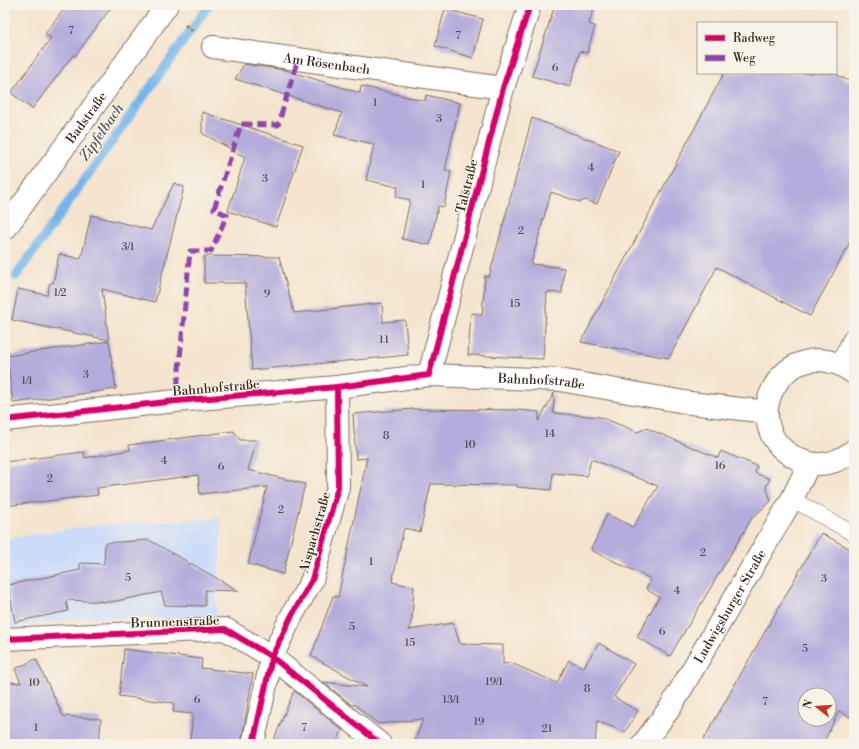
<svg xmlns="http://www.w3.org/2000/svg" width="859" height="749" viewBox="0 0 859 749" font-family="'Libre Bodoni',serif">
	<style>
		.built { fill: #cadcf9 }
		.lines { fill: none; stroke-linecap: round; stroke-linejoin: round }
		.stream { stroke: #76b5ea; stroke-width: 9 }
		.building { fill: #b3acdc; fill-rule: evenodd }
		.service-casing { stroke: #7c6b5c; stroke-width: 16 }
		.minor-casing { stroke: #7c6b5c; stroke-width: 24 }
		.tertiary-casing { stroke: #7c6b5c; stroke-width: 24 }
		.path { stroke: #7c6b5c; stroke-width: 2.5; stroke-dasharray: 3 3; stroke-linecap: butt }
		.service { stroke: #fff; stroke-width: 15 }
		.minor { stroke: #fff; stroke-width: 22 }
		.tertiary { stroke: #fff; stroke-width: 22 }
		.quiet { stroke: #8e44ad; stroke-width: 5; stroke-dasharray: 10 5; stroke-linecap: butt }
		.cycleway-casing { stroke: #f7f3e8; stroke-width: 8 }
		.cycleway { stroke: #d6006c; stroke-width: 6 }
		.labels { text-anchor: middle; stroke-width: 3; stroke-linejoin: round; paint-order: stroke }
		.number-label { font-size: 11px; fill: #594a4e }
		.street-label { font-size: 13px; fill: #3b2a1e; stroke: #f7f3e8 }
		.water-label { font-size: 14px; font-style: italic; fill: #4d545b; stroke: #f7f3e8 }
	</style>
	<rect width="100%" height="100%" fill="#f7f3e8"/>
	<filter id="ink" filterUnits="userSpaceOnUse"><feTurbulence type="fractalNoise" baseFrequency=".025" numOctaves="2"/><feDisplacementMap in="SourceGraphic" scale="8" xChannelSelector="R" yChannelSelector="G"/><feConvolveMatrix kernelMatrix="1 2 1 2 8 2 1 2 1" color-interpolation-filters="sRGB"/></filter>
	<filter id="wash" filterUnits="userSpaceOnUse"><feTurbulence type="fractalNoise" baseFrequency=".012" numOctaves="4" result="noise"/><feDisplacementMap in="SourceGraphic" scale="16" xChannelSelector="R" yChannelSelector="G"/><feGaussianBlur stdDeviation="0.9" result="paint"/><feColorMatrix in="noise" values="0 0 0 0 0 0 0 0 0 0 0 0 0 0 0 0 0 1.4 0 .05"/><feComposite in="paint" operator="in"/></filter>
	<g filter="url(#wash)">
		<rect width="100%" height="100%" fill="#f5e4ce"/>
		<path class="built" d="M222,518L216,619L83,618L5,629V539L98,525Z"/>
		<g class="lines">
			<path class="stream" d="M16,276L209,5"/>
		</g>
		<g id="blocks">
			<g class="building">
				<path d="M67,5H113L75,56L73,55L32,109L11,93L51,38L45,34Z"/>
				<path d="M555,5H595L589,24L595,26L587,53L580,51L570,87L532,76Z"/>
				<path d="M445,9L483,19L473,58L435,46Z"/>
				<path d="M244,64L285,70L360,93L361,86L425,101L426,95L460,103L445,170L451,172L444,207L438,206L430,245L402,239L410,200L396,197L398,187L366,180L374,144L334,135L342,113L235,79Z"/>
				<path d="M724,73H834L854,84V235L810,316L717,267L669,358L581,342Z"/>
				<path d="M202,112L303,145L276,227L228,211L245,157L202,133Z"/>
				<path d="M532,118L619,151L597,204L585,200L580,202L551,192L531,264L564,268L562,293L547,292L543,359L468,355L471,313L482,315L485,276L489,277Z"/>
				<path d="M174,183L184,187L155,302L102,289L109,340L12,320L18,289L47,295L50,283H53L59,254L81,259L91,215L151,230Z"/>
				<path d="M204,256L279,257L294,313L382,303L383,322L405,320L408,355L252,370L245,283H204Z"/>
				<path d="M109,341L116,389L13,403L7,356Z"/>
				<path d="M554,393L553,413L600,417L638,432L646,428L718,458L721,451L757,466L755,473L770,479L766,487L771,501L752,518L670,656L637,637L659,597L646,589L651,579L591,550L607,514L633,527L658,486L591,459L587,476L553,473L551,490L517,487V485L431,484L420,532L404,528L392,582L414,587L412,618L409,630L453,623L460,644L503,645V664L511,663L557,683L569,660L583,668L599,643L634,664L614,697L638,711L625,732L597,721L595,744H414L423,719L378,724L354,704L353,706L323,682L367,687L311,656L333,596L338,597L367,458L356,459L353,414L413,409L519,410L539,412V421Z"/>
				<path d="M234,431L240,440H257L248,470L305,484L283,574L248,564L267,487L200,494L198,475L97,488L98,495L5,506V462L84,452L85,458L130,450L129,445Z"/>
				<path d="M821,533L854,551V719L839,711L823,744H701ZM805,695H829V719H805Z"/>
				<path d="M149,540L188,562V564H192L239,591L205,590V606L165,605L161,592L111,602L66,600L68,611L15,622L8,585L80,570V563L104,564L105,543Z"/>
				<path d="M124,649L202,659L201,668L253,674L241,744H213L190,741L193,714L173,712L174,703L119,696Z"/>
				<path d="M36,659L63,716L101,719L99,744H5V682L21,683L15,669Z"/>
				<path d="M294,691L342,730L336,744H272Z"/>
			</g>
		</g>
	</g>
	<g filter="url(#ink)">
		<use href="#blocks" fill-opacity="0" stroke="#7c6b5c" stroke-width="1"/>
		<g class="lines">
			<defs>
				<path id="service" d="M792,499L854,534"/>
				<g id="minor">
					<path id="s1" d="M213,47L503,88"/>
					<path id="s2" d="M5,229L167,5"/>
					<path d="M429,375L503,88L530,5"/>
					<path d="M5,639L225,629L272,657L380,744"/>
					<path d="M253,744L272,657L291,617L312,580L338,487L337,387"/>
					<path id="s3" d="M643,744L670,708L792,499L809,464"/>
				</g>
				<g id="tertiary">
					<path d="M842,364L854,340"/>
					<path d="M854,373C784,323 727,432 803,461C821,468 840,462 854,450"/>
					<path id="s4" d="M5,420L176,401L337,387L429,375L560,380L690,403L767,412"/>
				</g>
			</defs>
			<use href="#service" class="service-casing"/>
			<use href="#minor" class="minor-casing"/>
			<use href="#tertiary" class="tertiary-casing"/>
			<path class="path" d="M185,25L194,32"/>
			<use href="#service" class="service"/>
			<use href="#minor" class="minor"/>
			<use href="#tertiary" class="tertiary"/>
			<path class="quiet" d="M176,401L190,251H211L227,215L214,209L241,124L278,125L298,59"/>
			<defs>
				<g id="cycleway">
					<path d="M5,420L176,401L337,387L429,375L503,88L530,5"/>
					<path d="M5,639L225,629L272,657L380,744"/>
					<path d="M253,744L272,657L291,617L312,580L338,487L337,387"/>
				</g>
			</defs>
			<use href="#cycleway" class="cycleway-casing"/>
			<use href="#cycleway" class="cycleway"/>
		</g>
	</g>
	<g class="labels">
		<g class="number-label">
			<text x="71" y="34">7</text>
			<text x="458" y="39">7</text>
			<text x="555" y="71">6</text>
			<text x="375" y="106">1</text>
			<text x="439" y="122">3</text>
			<text x="591" y="171">4</text>
			<text x="265" y="182">3</text>
			<text x="423" y="188">1</text>
			<text x="521" y="234">2</text>
			<text x="128" y="250">3/1</text>
			<text x="60" y="296">1/2</text>
			<text x="267" y="297">9</text>
			<text x="515" y="307">15</text>
			<text x="384" y="343">11</text>
			<text x="86" y="378">3</text>
			<text x="27" y="384">1/1</text>
			<text x="550" y="437">14</text>
			<text x="386" y="439">8</text>
			<text x="470" y="448">10</text>
			<text x="164" y="464">4</text>
			<text x="720" y="469">16</text>
			<text x="221" y="470">6</text>
			<text x="50" y="482">2</text>
			<text x="281" y="513">2</text>
			<text x="703" y="556">2</text>
			<text x="371" y="565">1</text>
			<text x="128" y="581">5</text>
			<text x="824" y="582">3</text>
			<text x="677" y="594">4</text>
			<text x="352" y="630">5</text>
			<text x="662" y="635">6</text>
			<text x="410" y="646">15</text>
			<text x="805" y="652">5</text>
			<text x="494" y="685">19/1</text>
			<text x="34" y="686">10</text>
			<text x="587" y="692">8</text>
			<text x="197" y="703">6</text>
			<text x="451" y="703">13/1</text>
			<text x="765" y="705">7</text>
			<text x="479" y="725">19</text>
			<text x="36" y="731">1</text>
			<text x="304" y="731">7</text>
			<text x="547" y="732">21</text>
		</g>
		<g class="street-label">
			<text dy="5" stroke="none"><textPath href="#s1" startOffset="115">Am Rösenbach</textPath></text>
			<text dy="5" stroke="none"><textPath href="#s2" startOffset="138">Badstraße</textPath></text>
			<text transform="translate(466 186) rotate(-76)" y="5">Talstraße</text>
			<text dy="5" stroke="none"><textPath href="#s4" startOffset="539">Bahnhofstraße</textPath></text>
			<text transform="translate(216 387) rotate(-5)" y="5">Bahnhofstraße</text>
			<text transform="translate(314 532) rotate(-74)" y="5">Aispachstraße</text>
			<text dy="5" stroke="none"><textPath href="#s3" startOffset="163">Ludwigsburger Straße</textPath></text>
			<text transform="translate(175 621) rotate(-2)" y="5">Brunnenstraße</text>
		</g>
		<g class="water-label">
			<text transform="translate(101 132) rotate(-55)" y="5">Zipfelbach</text>
		</g>
	</g>
	<rect width="859" height="749" fill="none" stroke="#f7f3e8" stroke-width="20"/>
	<rect x="697" y="22" width="140" height="52" fill="#f7f3e8" stroke="#aca397"/>
	<rect x="705" y="35" width="20" height="6" fill="#d6006c" stroke="#aca397"/>
	<text x="733" y="42" font-size="12" fill="#3b2a1e">Radweg</text>
	<rect x="705" y="55" width="20" height="6" fill="#8e44ad" stroke="#aca397"/>
	<text x="733" y="62" font-size="12" fill="#3b2a1e">Weg</text>
	<g transform="translate(817 707) rotate(287)"><circle r="19" fill="#f7f3e8" stroke="#aca397"/>
	<path d="M0-3L7 15L0 10L-7 15Z" fill="#c8321e"/>
	<text y="-6" font-size="11" font-weight="bold" text-anchor="middle" fill="#3b2a1e">N</text>
	</g>
</svg>
